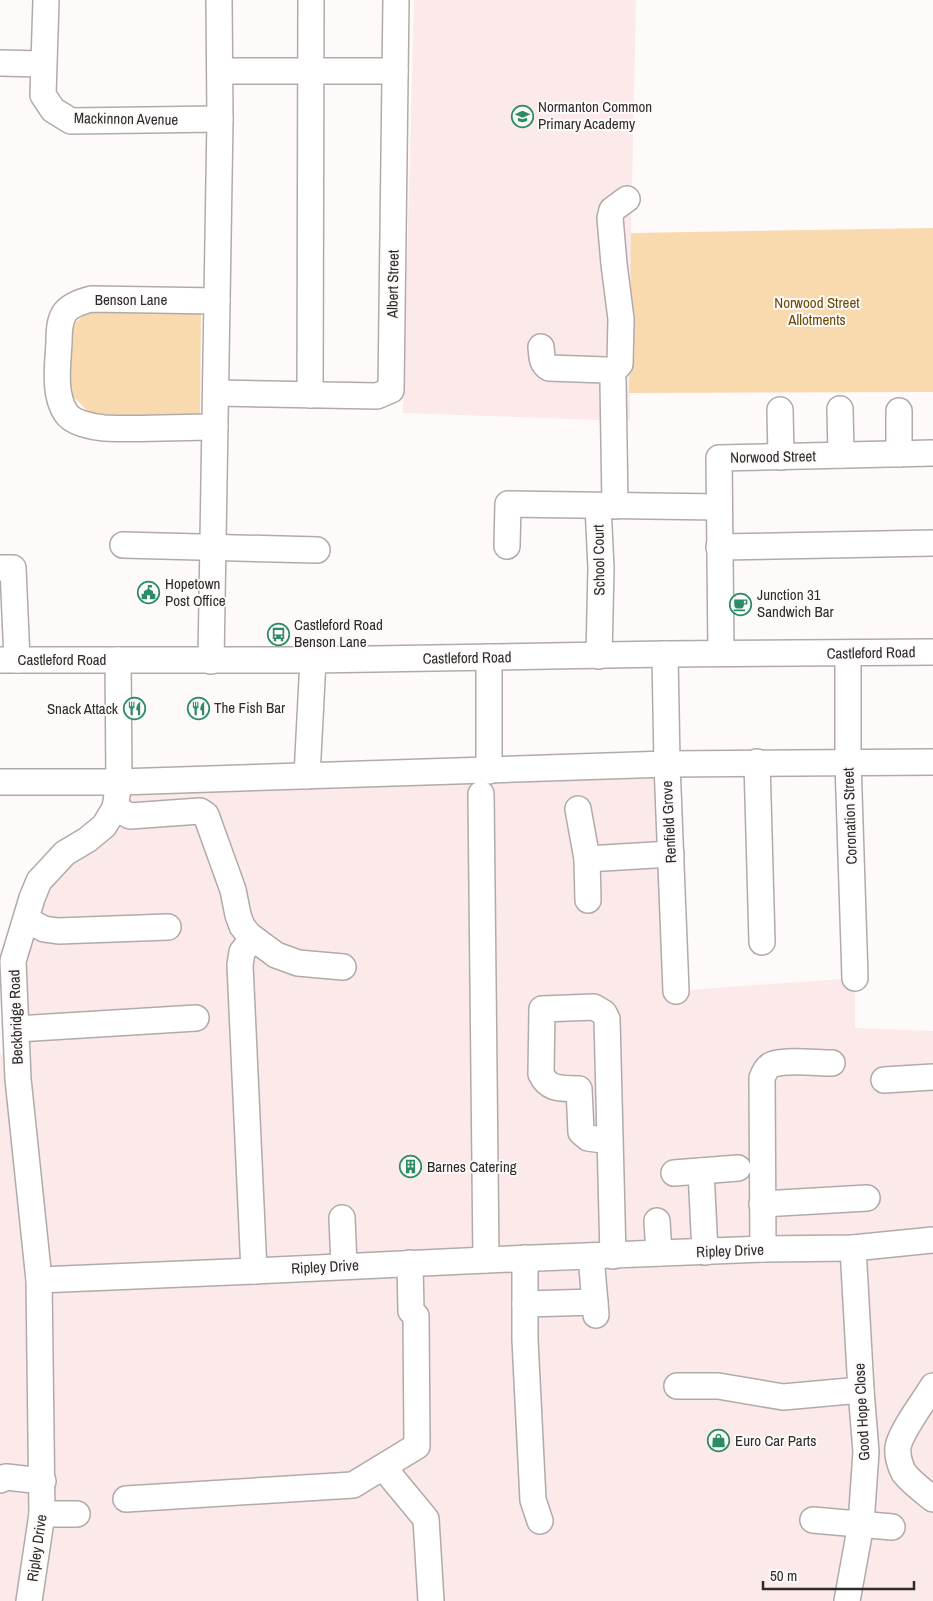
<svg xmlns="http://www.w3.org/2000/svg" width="933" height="1601" viewBox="0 0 933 1601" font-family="'Archivo Narrow',sans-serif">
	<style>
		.built { fill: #fbeae9 }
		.green { fill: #f8daae }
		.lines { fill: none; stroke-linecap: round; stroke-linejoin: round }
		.minor-casing { stroke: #b2aaaa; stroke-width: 28 }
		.minor { stroke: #fff; stroke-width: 25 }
		.labels { text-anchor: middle; stroke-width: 4; stroke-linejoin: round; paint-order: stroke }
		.poi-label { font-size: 15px; fill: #2e2b2b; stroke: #fefafa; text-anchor: start }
		.street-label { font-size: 15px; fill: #2e2b2b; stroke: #fefafa }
		.park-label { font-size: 15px; fill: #6c4903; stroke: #fefafa }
	</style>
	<rect width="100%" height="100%" fill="#fefafa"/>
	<g class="built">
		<path d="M414,0H636L631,233L630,421L403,413Z"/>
		<path d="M667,764L676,991L855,978V1028L933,1031V1601H0V1054H18L13,961L32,898L87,840L119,782Z"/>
	</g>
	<g class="green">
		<path d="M933,228V392L629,393L631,233Z"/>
		<path d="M88,311L201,313L200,420L94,418L70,393L71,327Z"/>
	</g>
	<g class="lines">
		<defs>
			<g id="minor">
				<path d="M46,0L43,95L53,110L71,121L220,119"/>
				<path d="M0,63L42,64"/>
				<path d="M220,71H395"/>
				<path d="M541,347C542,355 541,364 549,368L606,370L611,374L613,381L615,506"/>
				<path d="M611,374L620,364L621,319L614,264L610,218L612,210L627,199"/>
				<path d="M216,393L377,396L391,390L396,0"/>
				<path d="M310,395L311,0"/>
				<path d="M840,409L841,455"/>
				<path d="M780,410L781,457"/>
				<path d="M215,427C179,427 141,430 104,428C93,427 72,423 66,413C53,394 58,364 59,342C59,314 64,306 91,299L217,301"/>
				<path d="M899,454V411"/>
				<path d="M598,506L601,568L599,656"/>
				<path d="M123,545L317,550"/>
				<path d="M507,546L508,504L719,507"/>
				<path d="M719,547L933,543"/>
				<path d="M0,568H13L17,660"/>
				<path d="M721,653L719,458L933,453"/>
				<path d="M665,654L667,764L676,991"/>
				<path d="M848,654V762L855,978"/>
				<path d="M0,660H313L665,654L933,652"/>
				<path d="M211,661L220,119L219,0"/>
				<path d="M757,762L762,942"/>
				<path d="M489,771V657"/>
				<path d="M307,776L313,660"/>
				<path d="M0,782H119L667,764L933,762"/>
				<path d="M481,794L486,1260"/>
				<path d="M115,808L130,816L200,811L206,815L233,890L238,915L242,926L249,935L276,955L298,963L343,967"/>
				<path d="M578,809L587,859L588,900"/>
				<path d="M587,859L671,854"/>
				<path d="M27,920L44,929L58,931L168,927"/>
				<path d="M253,938L242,952L240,965L254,1271"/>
				<path d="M17,1029L196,1018"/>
				<path d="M884,1080L933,1077"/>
				<path d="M610,1141L588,1138L581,1132L579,1089C563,1088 549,1091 541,1074L542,1009L594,1007L604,1013L607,1019L613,1256"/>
				<path d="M701,1171L705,1252"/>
				<path d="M674,1173L738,1168"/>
				<path d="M762,1204L867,1198"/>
				<path d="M342,1218L344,1266"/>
				<path d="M657,1221L659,1253"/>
				<path d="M763,1249L762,1078C764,1073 766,1068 771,1065C785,1059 816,1063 832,1063"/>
				<path d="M591,1256L596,1315"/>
				<path d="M525,1258V1340L533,1500L540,1521"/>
				<path d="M39,1280L18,1079L13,961L32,898L39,881L65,853L87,840L104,826L115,808L119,782L118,660"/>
				<path d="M525,1304L595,1302"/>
				<path d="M677,1386H718L783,1397L861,1390"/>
				<path d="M933,1386C924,1401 901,1431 898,1447C897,1455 900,1466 904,1473C912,1483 923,1491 933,1499"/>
				<path d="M383,1467L426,1519L431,1601"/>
				<path d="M0,1480L6,1477L43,1481"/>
				<path d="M126,1499L353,1485L417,1446L416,1316L411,1311L410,1263"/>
				<path d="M42,1514H77"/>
				<path d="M813,1520L892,1527"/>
				<path d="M29,1601L42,1514L39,1280L254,1271L486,1260L763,1249L853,1248L933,1240"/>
				<path d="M847,1601L861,1524L866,1452L861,1390L853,1248"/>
			</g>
		</defs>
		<use href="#minor" class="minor-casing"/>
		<use href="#minor" class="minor"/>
	</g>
	<defs>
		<symbol id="school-ring" viewBox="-11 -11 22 22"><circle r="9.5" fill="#fefafa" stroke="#2c8c65" stroke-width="1.5"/><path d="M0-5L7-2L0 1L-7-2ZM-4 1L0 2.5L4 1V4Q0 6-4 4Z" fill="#2c8c65"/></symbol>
		<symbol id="civic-ring" viewBox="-11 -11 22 22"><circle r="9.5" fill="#fefafa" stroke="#2c8c65" stroke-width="1.5"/><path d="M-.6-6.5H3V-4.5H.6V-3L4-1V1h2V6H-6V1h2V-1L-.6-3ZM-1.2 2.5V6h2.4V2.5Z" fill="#2c8c65"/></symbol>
		<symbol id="cafe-ring" viewBox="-11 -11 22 22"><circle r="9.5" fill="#fefafa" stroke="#2c8c65" stroke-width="1.5"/><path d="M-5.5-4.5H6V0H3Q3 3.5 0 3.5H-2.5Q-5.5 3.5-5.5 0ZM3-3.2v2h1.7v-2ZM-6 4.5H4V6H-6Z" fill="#2c8c65"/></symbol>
		<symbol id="bus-ring" viewBox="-11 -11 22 22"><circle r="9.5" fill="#fefafa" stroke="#2c8c65" stroke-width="1.5"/><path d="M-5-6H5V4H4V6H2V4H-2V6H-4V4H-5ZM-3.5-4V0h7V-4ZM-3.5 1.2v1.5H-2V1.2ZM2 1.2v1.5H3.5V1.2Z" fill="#2c8c65"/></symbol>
		<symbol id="restaurant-ring" viewBox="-11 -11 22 22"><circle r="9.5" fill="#fefafa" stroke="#2c8c65" stroke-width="1.5"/><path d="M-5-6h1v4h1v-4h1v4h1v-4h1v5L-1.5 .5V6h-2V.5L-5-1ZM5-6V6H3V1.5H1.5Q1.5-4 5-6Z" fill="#2c8c65"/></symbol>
		<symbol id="building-ring" viewBox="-11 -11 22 22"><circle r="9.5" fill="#fefafa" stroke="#2c8c65" stroke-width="1.5"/><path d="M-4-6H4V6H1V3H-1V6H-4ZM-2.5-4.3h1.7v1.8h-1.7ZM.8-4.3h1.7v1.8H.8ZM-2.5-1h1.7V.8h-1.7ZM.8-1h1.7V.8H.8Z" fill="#2c8c65"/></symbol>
		<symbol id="shop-ring" viewBox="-11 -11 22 22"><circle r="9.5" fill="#fefafa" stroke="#2c8c65" stroke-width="1.5"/><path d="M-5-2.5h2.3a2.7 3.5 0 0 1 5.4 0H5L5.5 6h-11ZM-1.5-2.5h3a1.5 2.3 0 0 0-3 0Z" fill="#2c8c65"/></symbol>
	</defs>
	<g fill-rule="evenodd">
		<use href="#school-ring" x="510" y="104" width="25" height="25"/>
		<use href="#civic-ring" x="136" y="580" width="25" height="25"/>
		<use href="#cafe-ring" x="728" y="592" width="25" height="25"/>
		<use href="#bus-ring" x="266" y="622" width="25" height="25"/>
		<use href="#restaurant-ring" x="186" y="696" width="25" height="25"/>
		<use href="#restaurant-ring" x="122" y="696" width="25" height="25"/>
		<use href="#building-ring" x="398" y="1154" width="25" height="25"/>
		<use href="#shop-ring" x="706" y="1428" width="25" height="25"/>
	</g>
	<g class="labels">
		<g class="poi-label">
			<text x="538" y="112">Normanton Common<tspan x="538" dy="17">Primary Academy</tspan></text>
			<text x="165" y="589">Hopetown<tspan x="165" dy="17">Post Office</tspan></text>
			<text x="757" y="600">Junction 31<tspan x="757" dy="17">Sandwich Bar</tspan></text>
			<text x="294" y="630">Castleford Road<tspan x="294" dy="17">Benson Lane</tspan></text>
			<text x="214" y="713">The Fish Bar</text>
			<text x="118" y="714" text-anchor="end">Snack Attack</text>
			<text x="427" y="1172">Barnes Catering</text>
			<text x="735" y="1446">Euro Car Parts</text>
		</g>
		<g class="street-label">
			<text transform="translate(126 119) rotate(1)" y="5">Mackinnon Avenue</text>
			<text transform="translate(393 284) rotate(-89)" y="5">Albert Street</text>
			<text x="131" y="305">Benson Lane</text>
			<text transform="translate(773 457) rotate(-1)" y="5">Norwood Street</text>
			<text transform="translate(599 560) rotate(-91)" y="5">School Court</text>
			<text transform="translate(871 653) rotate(-1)" y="5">Castleford Road</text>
			<text transform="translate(467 658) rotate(-1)" y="5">Castleford Road</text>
			<text x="62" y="665">Castleford Road</text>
			<text transform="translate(850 816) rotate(-92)" y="5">Coronation Street</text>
			<text transform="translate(669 822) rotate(-93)" y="5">Renfield Grove</text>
			<text transform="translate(16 1017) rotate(-92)" y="5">Beckbridge Road</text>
			<text transform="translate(730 1251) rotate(-2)" y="5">Ripley Drive</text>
			<text transform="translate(325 1267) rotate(-3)" y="5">Ripley Drive</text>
			<text transform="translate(862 1412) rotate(-93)" y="5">Good Hope Close</text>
			<text transform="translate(37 1548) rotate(-82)" y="5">Ripley Drive</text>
		</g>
		<g class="park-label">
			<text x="817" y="308">Norwood Street<tspan x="817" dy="17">Allotments</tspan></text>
		</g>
	</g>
	<path d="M763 1581v8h151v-8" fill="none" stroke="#2e2b2b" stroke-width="2.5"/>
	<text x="770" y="1581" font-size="15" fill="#2e2b2b" stroke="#fefafa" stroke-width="4" paint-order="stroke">50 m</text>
</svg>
